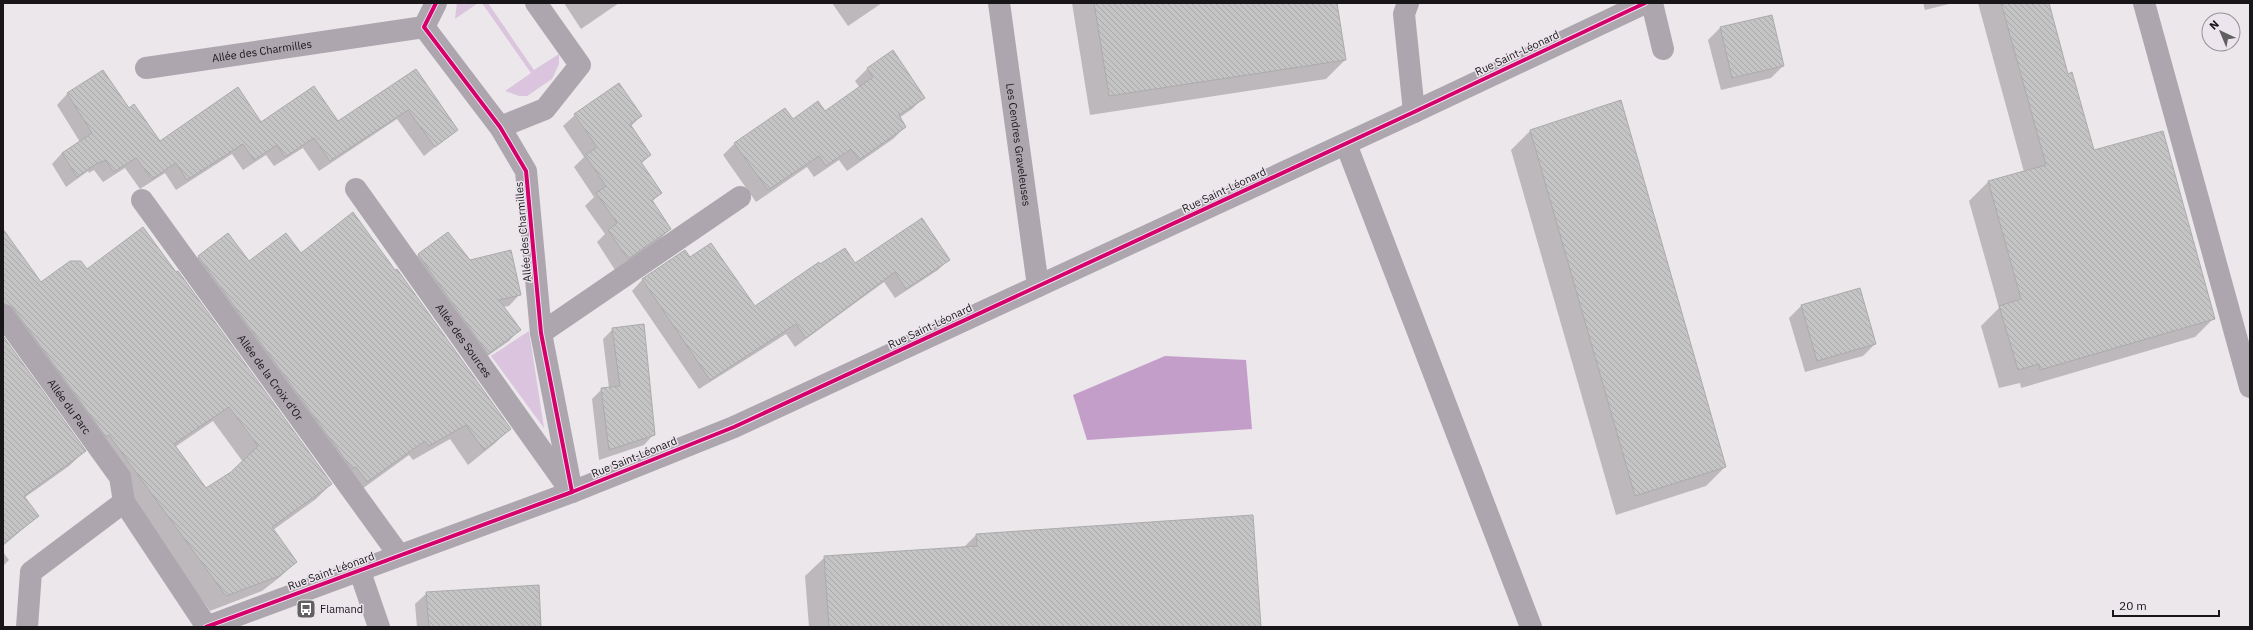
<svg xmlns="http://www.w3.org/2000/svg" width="2253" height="630" viewBox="0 0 2253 630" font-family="'IBM Plex Sans',sans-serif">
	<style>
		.green { fill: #dac4de }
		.water { fill: #c39ec9 }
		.shadow { fill: #0003; fill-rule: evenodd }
		.building { fill: url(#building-back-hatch); stroke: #acabac; fill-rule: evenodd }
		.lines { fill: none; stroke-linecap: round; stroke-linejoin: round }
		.minor { stroke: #ada6ae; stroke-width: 22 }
		.cycleway-casing { stroke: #ece5ed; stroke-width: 6 }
		.cycleway { stroke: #d6006c; stroke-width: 4 }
		.labels { text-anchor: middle; stroke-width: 3; stroke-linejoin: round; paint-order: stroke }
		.street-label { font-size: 11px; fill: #181619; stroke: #ece5ed }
		.poi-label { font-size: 11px; fill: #181619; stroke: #ece5ed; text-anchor: start }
	</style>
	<defs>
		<pattern id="building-back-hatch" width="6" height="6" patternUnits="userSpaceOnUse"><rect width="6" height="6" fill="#c4c4c5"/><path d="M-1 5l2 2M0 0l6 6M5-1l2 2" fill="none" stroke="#a8a8a9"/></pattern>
	</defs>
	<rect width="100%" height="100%" fill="#ebe7eb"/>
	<g class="green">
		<path d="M457,3H478L455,19Z"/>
		<path d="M482,3H488L534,70L559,54V64L552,79L527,96H519L505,91L531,73Z"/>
		<path d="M529,331L544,428L491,356Z"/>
	</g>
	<path class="water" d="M1165,356L1246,360L1252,429L1087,440L1073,395Z"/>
	<g class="shadow">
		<path d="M564,3H619L581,29Z"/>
		<path d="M832,3H882L848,26Z"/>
		<path d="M1072,3H1336L1345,60L1326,79L1090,115Z"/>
		<path d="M1923,3H1953L1925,10Z"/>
		<path d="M1978,3H2048L2068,75L2093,151L2214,318L2195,337L2021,388L2020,383L1999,388L1981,326L1999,308L1969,201L1988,182L2024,172Z"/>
		<path d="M1771,16L1783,66L1771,78L1721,90L1708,40L1720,28Z"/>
		<path d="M892,51L923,98L912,109L899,118L905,127L893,139L847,171L839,160L814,177L807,167L756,202L723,155L735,143L793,120L825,113L860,88L855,81L867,69Z"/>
		<path d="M416,71L456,130L424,156L397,119L319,171L303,148L274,166L266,155L243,170L232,154L176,190L165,173L140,189L125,168L103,182L94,170L89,173L88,171L66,187L52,164L62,153L80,142L57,105L67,94L103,72L129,109L159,142L261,124L338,122Z"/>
		<path d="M575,115L641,116L630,127L650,155L641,164L660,193L652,202L670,229L658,241L615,270L597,242L605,234L585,206L594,197L574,167L584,157L563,126Z"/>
		<path d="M1530,131L1725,467L1706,486L1616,515L1511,150Z"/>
		<path d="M448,233L469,262L520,294L509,306L503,307L520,329L509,341L476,364L407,266L418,255Z"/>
		<path d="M3,247L41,284L87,270L331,484L316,499L273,530L296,562L280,577L262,591L210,611L93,449L3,330ZM213,421L243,462L232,473L206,489L175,447Z"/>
		<path d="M685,251L690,259L754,308L820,265L948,260L938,270L895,298L884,282L795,347L786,334L699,389L632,291L642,280Z"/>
		<path d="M301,254L510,429L494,444L468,465L450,439L413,460L409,455L351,497L183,272L198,257L249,263Z"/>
		<path d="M1859,289L1875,344L1863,356L1805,372L1789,318L1801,306Z"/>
		<path d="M613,329L654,434L644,445L599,460L592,399L602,389L609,388L603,339Z"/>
		<path d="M3,338L85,451L69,466L24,498L38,516L3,546Z"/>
		<path d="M976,535L1260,627H809L805,576L825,557L963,548Z"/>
		<path d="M3,552L9,560L3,566Z"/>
		<path d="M427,593L540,627H417L415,604Z"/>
	</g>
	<g class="building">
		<path d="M1094,3H1337L1346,60L1109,96Z"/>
		<path d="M2001,3H2049L2068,74L2072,72L2094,150L2163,131L2215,319L2040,370L2039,364L2018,370L1999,306L2021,299L1988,181L2046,165Z"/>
		<path d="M1772,15L1784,66L1732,78L1720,27Z"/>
		<path d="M893,50L925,98L899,115L906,127L859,160L851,149L826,166L819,156L768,190L734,143L785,108L793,119L818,101L825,111L873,77L867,68Z"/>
		<path d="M416,69L458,130L435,147L408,110L330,161L314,138L285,157L277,145L254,160L243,144L187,180L176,163L152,179L136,158L114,172L105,160L100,163L99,162L77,177L62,153L92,133L67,93L103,70L129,108L134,104L160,141L238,87L261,122L314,86L338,121Z"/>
		<path d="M619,83L642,116L630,124L651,155L641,162L662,193L652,200L671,229L628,259L608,230L617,223L596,193L606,186L585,155L597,147L574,114Z"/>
		<path d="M1621,100L1726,467L1635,496L1530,130Z"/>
		<path d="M353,212L395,270L397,269L511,429L484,450L466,425L429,446L425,441L367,482L356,467L352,469L198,256L228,233L249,261L286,233L301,253Z"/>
		<path d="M922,218L950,260L906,289L895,272L806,338L796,324L710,380L642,279L685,250L690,257L711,243L755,306L819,262L820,264L845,248L855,263Z"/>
		<path d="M143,227L176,272L178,271L332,484L272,527L297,562L279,576L226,596L109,435L106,437L13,308L3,303V229L41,282L70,261H81L87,269ZM229,407L258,446L231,472L206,488L174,444Z"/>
		<path d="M448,232L470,260L511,250L521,295L499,300L521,330L488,354L418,254Z"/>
		<path d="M1860,288L1876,344L1817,361L1801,305Z"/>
		<path d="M644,324L655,435L609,450L601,388L620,386L612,328Z"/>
		<path d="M3,336L86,451L24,496L39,516L3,544Z"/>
		<path d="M1253,515L1261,627H829L824,556L977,546L976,534Z"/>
		<path d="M539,585L541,627H429L426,592Z"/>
	</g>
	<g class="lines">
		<g class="minor">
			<path d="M436,3L424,27L500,127L526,171L541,333L572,492"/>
			<path id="s1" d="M999,3L1038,286"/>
			<path d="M1408,3L1404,14L1414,112"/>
			<path d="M1652,3L1663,49"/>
			<path d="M2144,3L2250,387"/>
			<path id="s2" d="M146,68L424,27"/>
			<path d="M500,127L545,109L580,65L536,3"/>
			<path d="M1346,144L1531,627"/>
			<path id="s3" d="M356,189L567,486"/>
			<path id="s4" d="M142,200L399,555"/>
			<path id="s5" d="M3,315L120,477L124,502"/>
			<path d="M541,333L740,197"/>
			<path d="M359,569L379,627"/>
			<path d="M27,627L31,572L124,502L207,627"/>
			<path d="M206,627L572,492L734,427L1414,112L1645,3"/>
		</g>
		<defs>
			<g id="cycleway">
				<path d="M436,3L424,27L500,127L526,171L541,333L572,492"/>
				<path d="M206,627L572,492L734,427L1414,112L1645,3"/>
			</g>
		</defs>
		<use href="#cycleway" class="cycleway-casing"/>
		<use href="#cycleway" class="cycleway"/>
	</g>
	<defs>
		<symbol id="bus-square" viewBox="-11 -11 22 22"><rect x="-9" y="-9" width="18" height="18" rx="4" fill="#625f62" stroke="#ece5ed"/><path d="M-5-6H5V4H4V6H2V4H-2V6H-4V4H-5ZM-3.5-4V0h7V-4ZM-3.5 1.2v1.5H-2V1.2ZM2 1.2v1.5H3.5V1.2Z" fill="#fff"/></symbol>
	</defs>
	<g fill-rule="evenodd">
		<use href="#bus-square" x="295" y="598" width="22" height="22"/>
	</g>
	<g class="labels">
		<g class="street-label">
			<text dy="4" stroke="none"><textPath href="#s2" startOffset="117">Allée des Charmilles</textPath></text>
			<text transform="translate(1517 53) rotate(-25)" y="4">Rue Saint-Léonard</text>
			<text dy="4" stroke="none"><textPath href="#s1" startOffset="143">Les Cendres Graveleuses</textPath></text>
			<text transform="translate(1224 190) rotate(-25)" y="4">Rue Saint-Léonard</text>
			<text transform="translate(523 232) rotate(-95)" y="4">Allée des Charmilles</text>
			<text transform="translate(930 326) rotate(-25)" y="4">Rue Saint-Léonard</text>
			<text dy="4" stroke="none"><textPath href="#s3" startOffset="186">Allée des Sources</textPath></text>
			<text dy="4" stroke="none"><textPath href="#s4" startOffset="219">Allée de la Croix d'Or</textPath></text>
			<text dy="4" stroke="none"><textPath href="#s5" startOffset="113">Allée du Parc</textPath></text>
			<text transform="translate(634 457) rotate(-22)" y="4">Rue Saint-Léonard</text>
			<text transform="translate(331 571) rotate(-20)" y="4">Rue Saint-Léonard</text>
		</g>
		<g class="poi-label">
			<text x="320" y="613">Flamand</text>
		</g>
	</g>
	<rect width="2253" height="630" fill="none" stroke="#181619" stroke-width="8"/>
	<g transform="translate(2221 32) rotate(316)"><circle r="19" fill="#ece5ed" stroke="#979298"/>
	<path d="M0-3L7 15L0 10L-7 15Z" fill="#625f62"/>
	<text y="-6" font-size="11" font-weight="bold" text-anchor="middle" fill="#181619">N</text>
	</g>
	<path d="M2113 610v6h106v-6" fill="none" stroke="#181619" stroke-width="2"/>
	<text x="2119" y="610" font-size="12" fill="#181619" stroke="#ece5ed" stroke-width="3" paint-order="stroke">20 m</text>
</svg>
